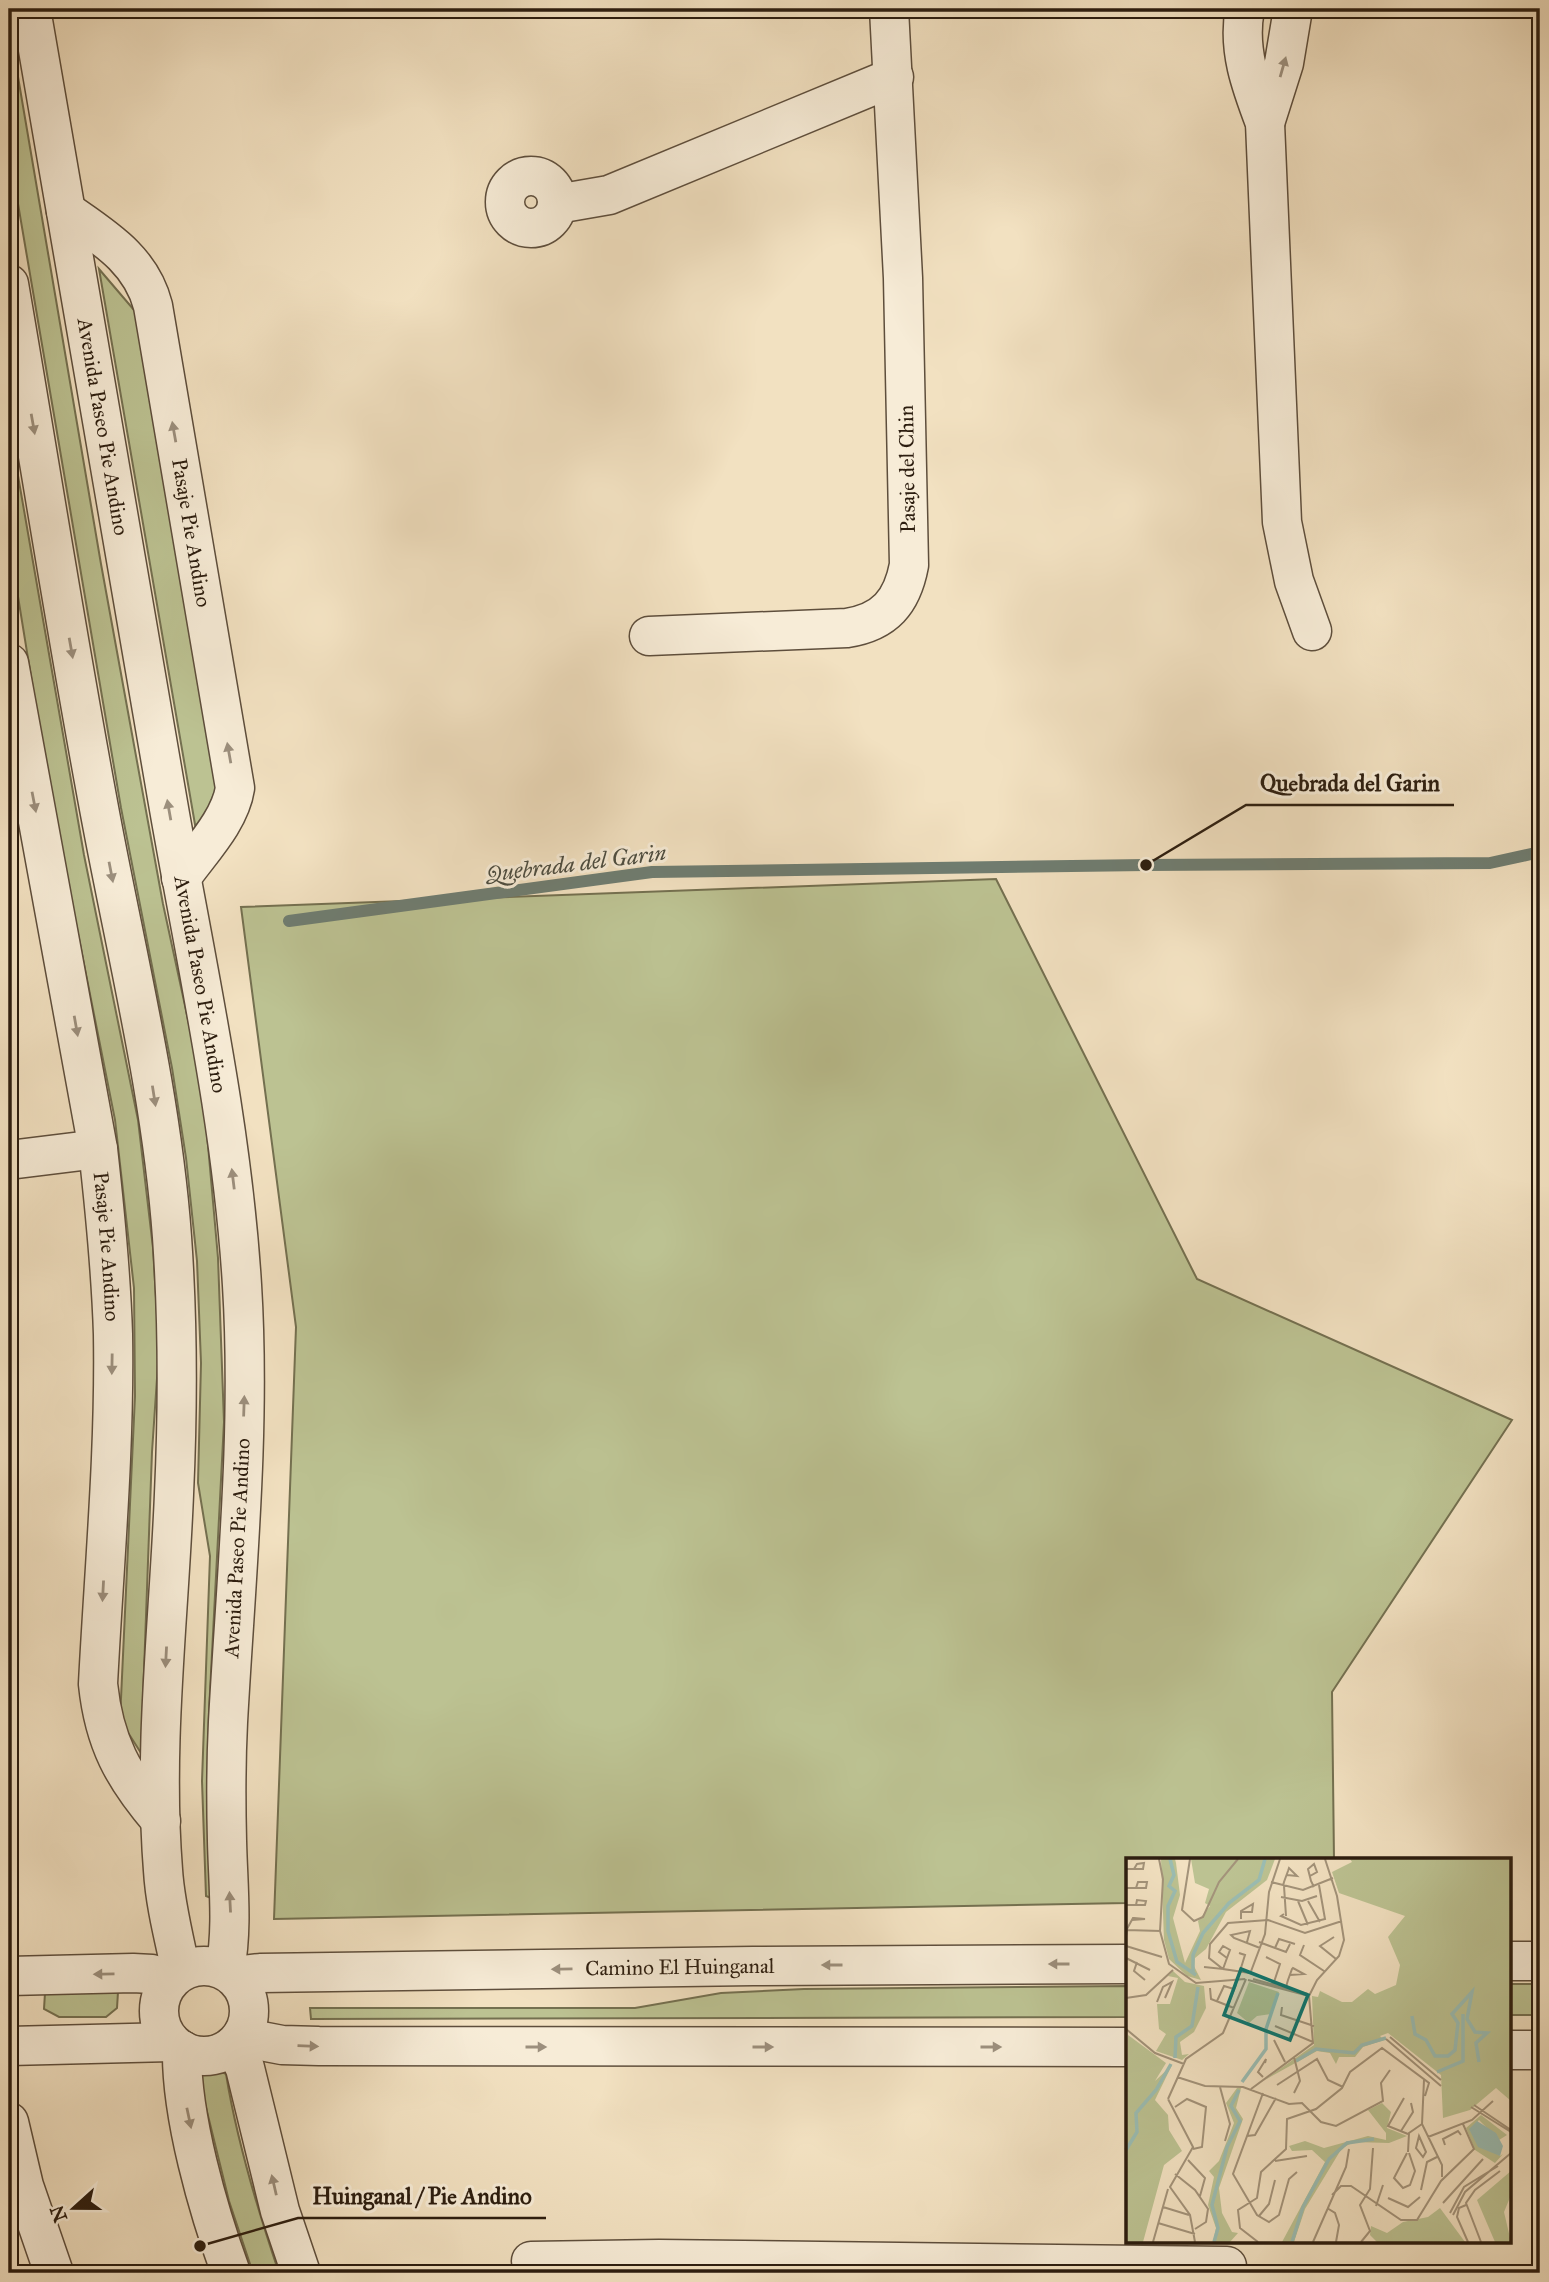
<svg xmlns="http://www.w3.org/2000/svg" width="1549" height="2282" viewBox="0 0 1549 2282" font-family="'IM FELL Great Primer',serif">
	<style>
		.green { fill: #bcc292; stroke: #747050; stroke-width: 2 }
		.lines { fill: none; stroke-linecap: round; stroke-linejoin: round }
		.stream { stroke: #6f7d71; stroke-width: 12 }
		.minor-casing { stroke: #5e4e3c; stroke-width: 41 }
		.tertiary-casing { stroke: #5e4e3c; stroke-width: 41 }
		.minor { stroke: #f7ecd7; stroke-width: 38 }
		.tertiary { stroke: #f7ecd7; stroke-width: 38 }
		.oneway { fill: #9c8f7d }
		.labels { text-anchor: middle; stroke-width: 6; stroke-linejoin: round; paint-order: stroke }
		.street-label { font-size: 21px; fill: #2c1d0f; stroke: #f7ecd7 }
		.water-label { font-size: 23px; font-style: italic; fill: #4d4d40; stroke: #f7ecd7 }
		.inset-river { fill: none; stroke: #9bbdb3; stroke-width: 3.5 }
		.inset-road { fill: none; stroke: #a3937a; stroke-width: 2 }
		.view { fill: #0f766e; fill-opacity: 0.15; stroke: #0f766e; stroke-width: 3.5 }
		.inset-edge { fill: none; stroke: #2c1d0f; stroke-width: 3.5 }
		.leader { fill: none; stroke: #2c1d0f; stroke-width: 2.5 }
		.callout-dot { fill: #2c1d0f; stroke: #f7ecd7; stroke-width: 2.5 }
		.callout-label { font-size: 23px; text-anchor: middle; font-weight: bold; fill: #2c1d0f; stroke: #f7ecd7; stroke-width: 6; stroke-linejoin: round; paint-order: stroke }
	</style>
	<rect width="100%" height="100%" fill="#f2e1c1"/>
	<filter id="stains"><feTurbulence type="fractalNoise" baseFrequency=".00286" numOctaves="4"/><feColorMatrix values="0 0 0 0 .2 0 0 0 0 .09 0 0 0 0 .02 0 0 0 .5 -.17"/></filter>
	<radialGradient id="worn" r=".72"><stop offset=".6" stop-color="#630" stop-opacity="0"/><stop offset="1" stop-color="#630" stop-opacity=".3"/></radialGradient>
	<g class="green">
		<path d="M9,24L101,564L163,904L203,1089L218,1258L224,1422L209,1711L207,1792L211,1898L206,1896L202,1781L210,1556L198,1483L201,1363L197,1261L186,1158L172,1068L121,808L9,151Z"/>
		<path d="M99,269L140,317L220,779L197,836Z"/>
		<path d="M9,424L84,855L138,1120L153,1248L159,1349L152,1452L141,1753L120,1720L135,1396L134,1288L115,1120L49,788L9,541Z"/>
		<path d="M996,879L1197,1279L1512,1420L1332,1692L1334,1860H1127V1903L274,1919L296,1327L241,907Z"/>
		<rect x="1509" y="1984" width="31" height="31"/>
		<path d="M1127,1986V2017L311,2019L310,2008H635L721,1993L804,1989Z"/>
		<path d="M118,1992L117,2008L106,2017H59L44,2009L45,1993Z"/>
		<path d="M211,2066L226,2074C237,2142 257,2208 279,2273H253L229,2201L198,2075Z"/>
	</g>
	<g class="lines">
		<path class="stream" d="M289,921L652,872L1146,865L1490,863L1540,852"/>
		<defs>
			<g id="minor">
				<path id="s1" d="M31,9C77,274 122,538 168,803C196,964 232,1122 242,1285C251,1430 236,1577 228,1722C226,1762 226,1802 227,1841C228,1885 233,1927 225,1970"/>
				<path d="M1245,9C1237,49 1251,86 1265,123L1282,522L1294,581L1312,631"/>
				<path d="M1265,123L1284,63L1293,9"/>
				<circle cx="531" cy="202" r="26"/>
				<path d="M557,204L609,195L894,77"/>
				<path id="s2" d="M66,211C103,237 141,259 153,306L235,788C230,821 200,851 181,878"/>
				<path d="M9,284C40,464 68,645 102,824C128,961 162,1098 172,1237C178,1323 178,1408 174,1494C169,1619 153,1745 163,1870C165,1904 174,1938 181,1971"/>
				<path d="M649,636L847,628C885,622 902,602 909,565L903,278L889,9"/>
				<path id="s3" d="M9,663L98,1149C105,1211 111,1272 113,1334C115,1450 104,1568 98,1684C104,1742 123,1777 161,1821"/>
				<path d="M9,1160L98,1149"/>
				<path d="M9,1976L133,1973L152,1974L171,1979"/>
				<path d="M9,2046L171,2042"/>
				<path d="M9,2122L24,2186L54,2273"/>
				<path d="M531,2261L659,2259L1227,2266"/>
			</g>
			<g id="tertiary">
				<path d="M1509,1961H1540"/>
				<circle cx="204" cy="2011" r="45"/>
				<path id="s4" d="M234,1976L260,1973L753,1966L1127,1964"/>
				<path d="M241,2037L282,2045L319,2046L1127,2047"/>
				<path d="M234,2045L245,2068L280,2211L301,2273"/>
				<path d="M182,2050C181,2116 208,2210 231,2273"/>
				<path d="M1509,2050H1540"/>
			</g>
		</defs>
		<use href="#minor" class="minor-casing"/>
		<use href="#tertiary" class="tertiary-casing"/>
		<use href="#minor" class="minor"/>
		<use href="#tertiary" class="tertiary"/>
	</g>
	<defs><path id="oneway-solid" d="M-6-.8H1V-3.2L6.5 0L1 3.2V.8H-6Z" transform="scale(1.75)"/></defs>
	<g class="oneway">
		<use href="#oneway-solid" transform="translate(1283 67) rotate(-74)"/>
		<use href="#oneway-solid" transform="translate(33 424) rotate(80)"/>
		<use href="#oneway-solid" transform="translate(174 432) rotate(-100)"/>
		<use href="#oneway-solid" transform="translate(71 648) rotate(80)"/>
		<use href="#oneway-solid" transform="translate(229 753) rotate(-100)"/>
		<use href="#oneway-solid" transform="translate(34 802) rotate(79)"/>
		<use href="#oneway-solid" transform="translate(169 810) rotate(-100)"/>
		<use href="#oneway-solid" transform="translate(111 872) rotate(79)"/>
		<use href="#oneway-solid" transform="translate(76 1026) rotate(80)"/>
		<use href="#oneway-solid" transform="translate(154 1096) rotate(81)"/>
		<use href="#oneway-solid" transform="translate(233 1179) rotate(-97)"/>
		<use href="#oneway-solid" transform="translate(112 1364) rotate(91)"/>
		<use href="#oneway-solid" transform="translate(244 1406) rotate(-88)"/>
		<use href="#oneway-solid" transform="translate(103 1591) rotate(93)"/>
		<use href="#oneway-solid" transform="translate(166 1657) rotate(93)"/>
		<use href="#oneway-solid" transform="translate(230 1902) rotate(-93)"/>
		<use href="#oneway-solid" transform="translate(1059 1964) rotate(180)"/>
		<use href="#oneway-solid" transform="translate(832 1965) rotate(180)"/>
		<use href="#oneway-solid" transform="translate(562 1969) rotate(179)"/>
		<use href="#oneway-solid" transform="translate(104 1974) rotate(179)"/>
		<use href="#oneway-solid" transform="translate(308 2046) rotate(2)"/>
		<use href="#oneway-solid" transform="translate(536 2047)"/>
		<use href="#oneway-solid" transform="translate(763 2047)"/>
		<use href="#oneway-solid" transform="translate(991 2047)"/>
		<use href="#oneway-solid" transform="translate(189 2118) rotate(78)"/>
		<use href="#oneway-solid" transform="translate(274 2185) rotate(-103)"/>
	</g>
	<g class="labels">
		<g class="street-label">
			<text dy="7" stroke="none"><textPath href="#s1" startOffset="424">Avenida Paseo Pie Andino</textPath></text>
			<text transform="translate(907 469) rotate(-91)" y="7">Pasaje del Chin</text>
			<text dy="7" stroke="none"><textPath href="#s2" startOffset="362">Pasaje Pie Andino</textPath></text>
			<text dy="7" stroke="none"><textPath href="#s1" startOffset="990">Avenida Paseo Pie Andino</textPath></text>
			<text dy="7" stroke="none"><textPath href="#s3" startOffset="592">Pasaje Pie Andino</textPath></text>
			<text transform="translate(237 1548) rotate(-87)" y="7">Avenida Paseo Pie Andino</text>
			<text dy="7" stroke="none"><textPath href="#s4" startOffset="446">Camino El Huinganal</textPath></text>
		</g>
		<g class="water-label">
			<text transform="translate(576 863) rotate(-7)" y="8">Quebrada del Garin</text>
		</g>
	</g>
	<g transform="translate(1126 1858)">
		<rect width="385" height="385" fill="#f2e1c1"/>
		<path d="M35,1H49L50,5L54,37L47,60L59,105L74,73L72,63L84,48L79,45L83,31L69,25L65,1H149L141,22L100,54L80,91L69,100L68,108L75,122L61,118L43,101L38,82ZM224,1H385V243L370,230L344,252L317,260L315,217L262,175L254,178L258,182L237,189L229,199H213L210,206L204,195L191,193L137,223L188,187L186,138L192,139L194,133L216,144H226L242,131L249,136L270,127L274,107L262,79L279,58L213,35L206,14L226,4ZM47,113L59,124L78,128L80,150L68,174L54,184L56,197L63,196L56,202L30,193L40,176L33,171L31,146H44L52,120L42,118ZM123,124L153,134L145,156L131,158L123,165L111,155ZM2,177L40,205L29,223L46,207L29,242L42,257L43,272L56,293L38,307L17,384H0ZM111,230H115L110,250L117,261L93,330L96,355L106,374L112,375L104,384H87L90,370L82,347L88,319L83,313L93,303L108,265L100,245ZM256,245L265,254L261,270L281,278L263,285L228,284L216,290L179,351L168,384H156L199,304L186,292L166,293L163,288L179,283L198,290L242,278L260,282V275L242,252ZM355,257L381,277L373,282L353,262L344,272L349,281L374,298L377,296L369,305L349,292L340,270ZM385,313V337L378,354L385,384H369L351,342ZM314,350L339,384H251L244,377L245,368L261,375L277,364L302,359Z" fill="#bcc292"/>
		<path d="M351,263L370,275L377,288L374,298L352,289L343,271Z" fill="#9bbdb3"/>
		<path class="inset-river" d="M44,1L48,17L43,28L49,33L42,48V73L51,104L70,117M67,114V97L77,75L103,45L133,22L139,1M286,158L289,176L300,182L309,198H322L329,192L332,165L326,156L346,134L341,161L349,174L361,175L350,185L353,204M49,200L50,179L66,168L72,129M170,203L190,191L228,195L236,187L260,180M311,214L337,203V156M116,224L140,191V171L152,135M0,292L11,274L10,255L30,232L45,206M88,384L92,370L86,347L101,289L114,263L105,248L113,232M166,384L177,349L203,301L221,285L248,281"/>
		<path class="inset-road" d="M33,1L37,21L34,73L43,106L70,125L119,121M64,1L56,52L68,63L77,59L93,24L112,1M0,11H17L18,5L11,6L8,11M184,18L191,14L188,6L182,11L185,23L188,29M145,24L177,32L207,20M157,28L158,24L162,13L163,10L171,18L161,17M158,28L160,58M0,30H20L21,24H12L10,30M155,39L176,43L191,38M172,43L182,67M182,43L194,64M0,47H19L20,43L11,42L10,47M115,54H126L127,46L115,53V61M158,56L155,58L175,67L199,61L193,27M0,72L35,73M0,78L1,71L2,69L7,60H8L19,61L6,62M208,79L194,88L210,101M121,84L124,73L105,77L108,80L134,90M133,84L160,94L164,86M178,87L174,97L198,113M0,88L36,99M149,90L153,81L169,86M113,95L119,97L114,113M140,99L154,106L147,127M0,100L24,112M11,104L8,113L19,122M78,109L97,111L101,100L104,92L97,88L93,94L101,100M124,115L97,111L83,100L84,86L102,65L142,62L179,75L216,63M124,116L139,76L143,34L154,1M127,121L182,136M122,122L183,138M160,129L162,122L166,111L167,110L178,116L164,117M84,130L85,141L108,150M0,140L20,137L47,112M91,143L98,128L108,131M31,144L37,129L46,124L39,140M102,147L110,127M156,149L155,157L188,168M149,168L187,184M0,171L29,195L58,206M264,179L315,222M260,181L315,228M148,182L159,204M51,219L79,228L117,229L163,246L176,245L195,264L210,268L257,243L255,225L264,212M137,219L132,214L140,201L139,205M298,222L296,266L316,307V319M151,227L191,201L202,222L217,229M94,229L104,266L99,283M125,231L187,185L183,138L191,122L213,98L218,82L211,38L199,1M137,235L107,316L131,357L143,364L153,357L163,321L171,314M168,235L174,223L168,199M278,240L262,268L282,276M42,241L67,289L44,329L64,357L69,384M42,241L60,201L97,175L120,121M348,247L385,272M49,249L61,241L80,249L76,289L67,291M345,249L385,274M275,273L287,254L285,245M121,278L129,277L150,240M293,278L300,294L297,299L290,290ZM302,279L346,262L367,243M319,287L317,281L332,273L335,277M282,294L283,275L296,266M281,295L268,320L277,330L284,327L289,313L283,295M62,302L79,320L74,338M149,303L181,298M49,316L69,332L82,351L80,364L69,371M295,332L301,304L311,299M206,337L215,328H225L275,362H291L315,323L348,291L337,266M262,340L282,349L294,339M317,345L357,301M340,347L333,350L331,359L342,384M250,348L257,327M37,349L63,357M201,350L209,355L213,367L210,384M324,355L338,329L372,308M327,357L339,334L385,295M133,358L143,346L149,322M32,365L69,376M27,384L42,331M132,384L114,370L112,352L131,340L135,314L160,291L161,261L190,251L216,230L224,214L256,190L303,225L299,238M187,384L220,309L223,291M235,384L244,373L234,347L244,331L247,290M355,384L340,345L349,332L374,313"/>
		<path class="view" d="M115,111L182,137L164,182L98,157Z"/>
		<rect width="385" height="385" class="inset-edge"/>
	</g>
	<path class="leader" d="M1146 865L1246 805H1454M200 2246L298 2218H546"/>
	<g class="callout-dot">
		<circle cx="1146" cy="865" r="7"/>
		<circle cx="200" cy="2246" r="7"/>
	</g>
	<g class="callout-label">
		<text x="1350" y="791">Quebrada del Garin</text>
		<text x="422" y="2204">Huinganal / Pie Andino</text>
	</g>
	<rect width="1549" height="2282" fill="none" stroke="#f2e1c1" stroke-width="35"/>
	<rect x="10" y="10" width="1528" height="2261" fill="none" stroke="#2c1d0f" stroke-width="3.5"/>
	<rect x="18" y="18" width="1514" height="2247" fill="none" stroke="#2c1d0f" stroke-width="2"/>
	<g transform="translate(74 2208) rotate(249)" stroke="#f7ecd7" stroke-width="5" paint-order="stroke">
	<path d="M0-5L12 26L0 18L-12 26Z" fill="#2c1d0f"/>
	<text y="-10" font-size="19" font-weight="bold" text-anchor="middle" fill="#2c1d0f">N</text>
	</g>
	<rect width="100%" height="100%" filter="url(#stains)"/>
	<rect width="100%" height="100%" fill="url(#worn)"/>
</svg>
